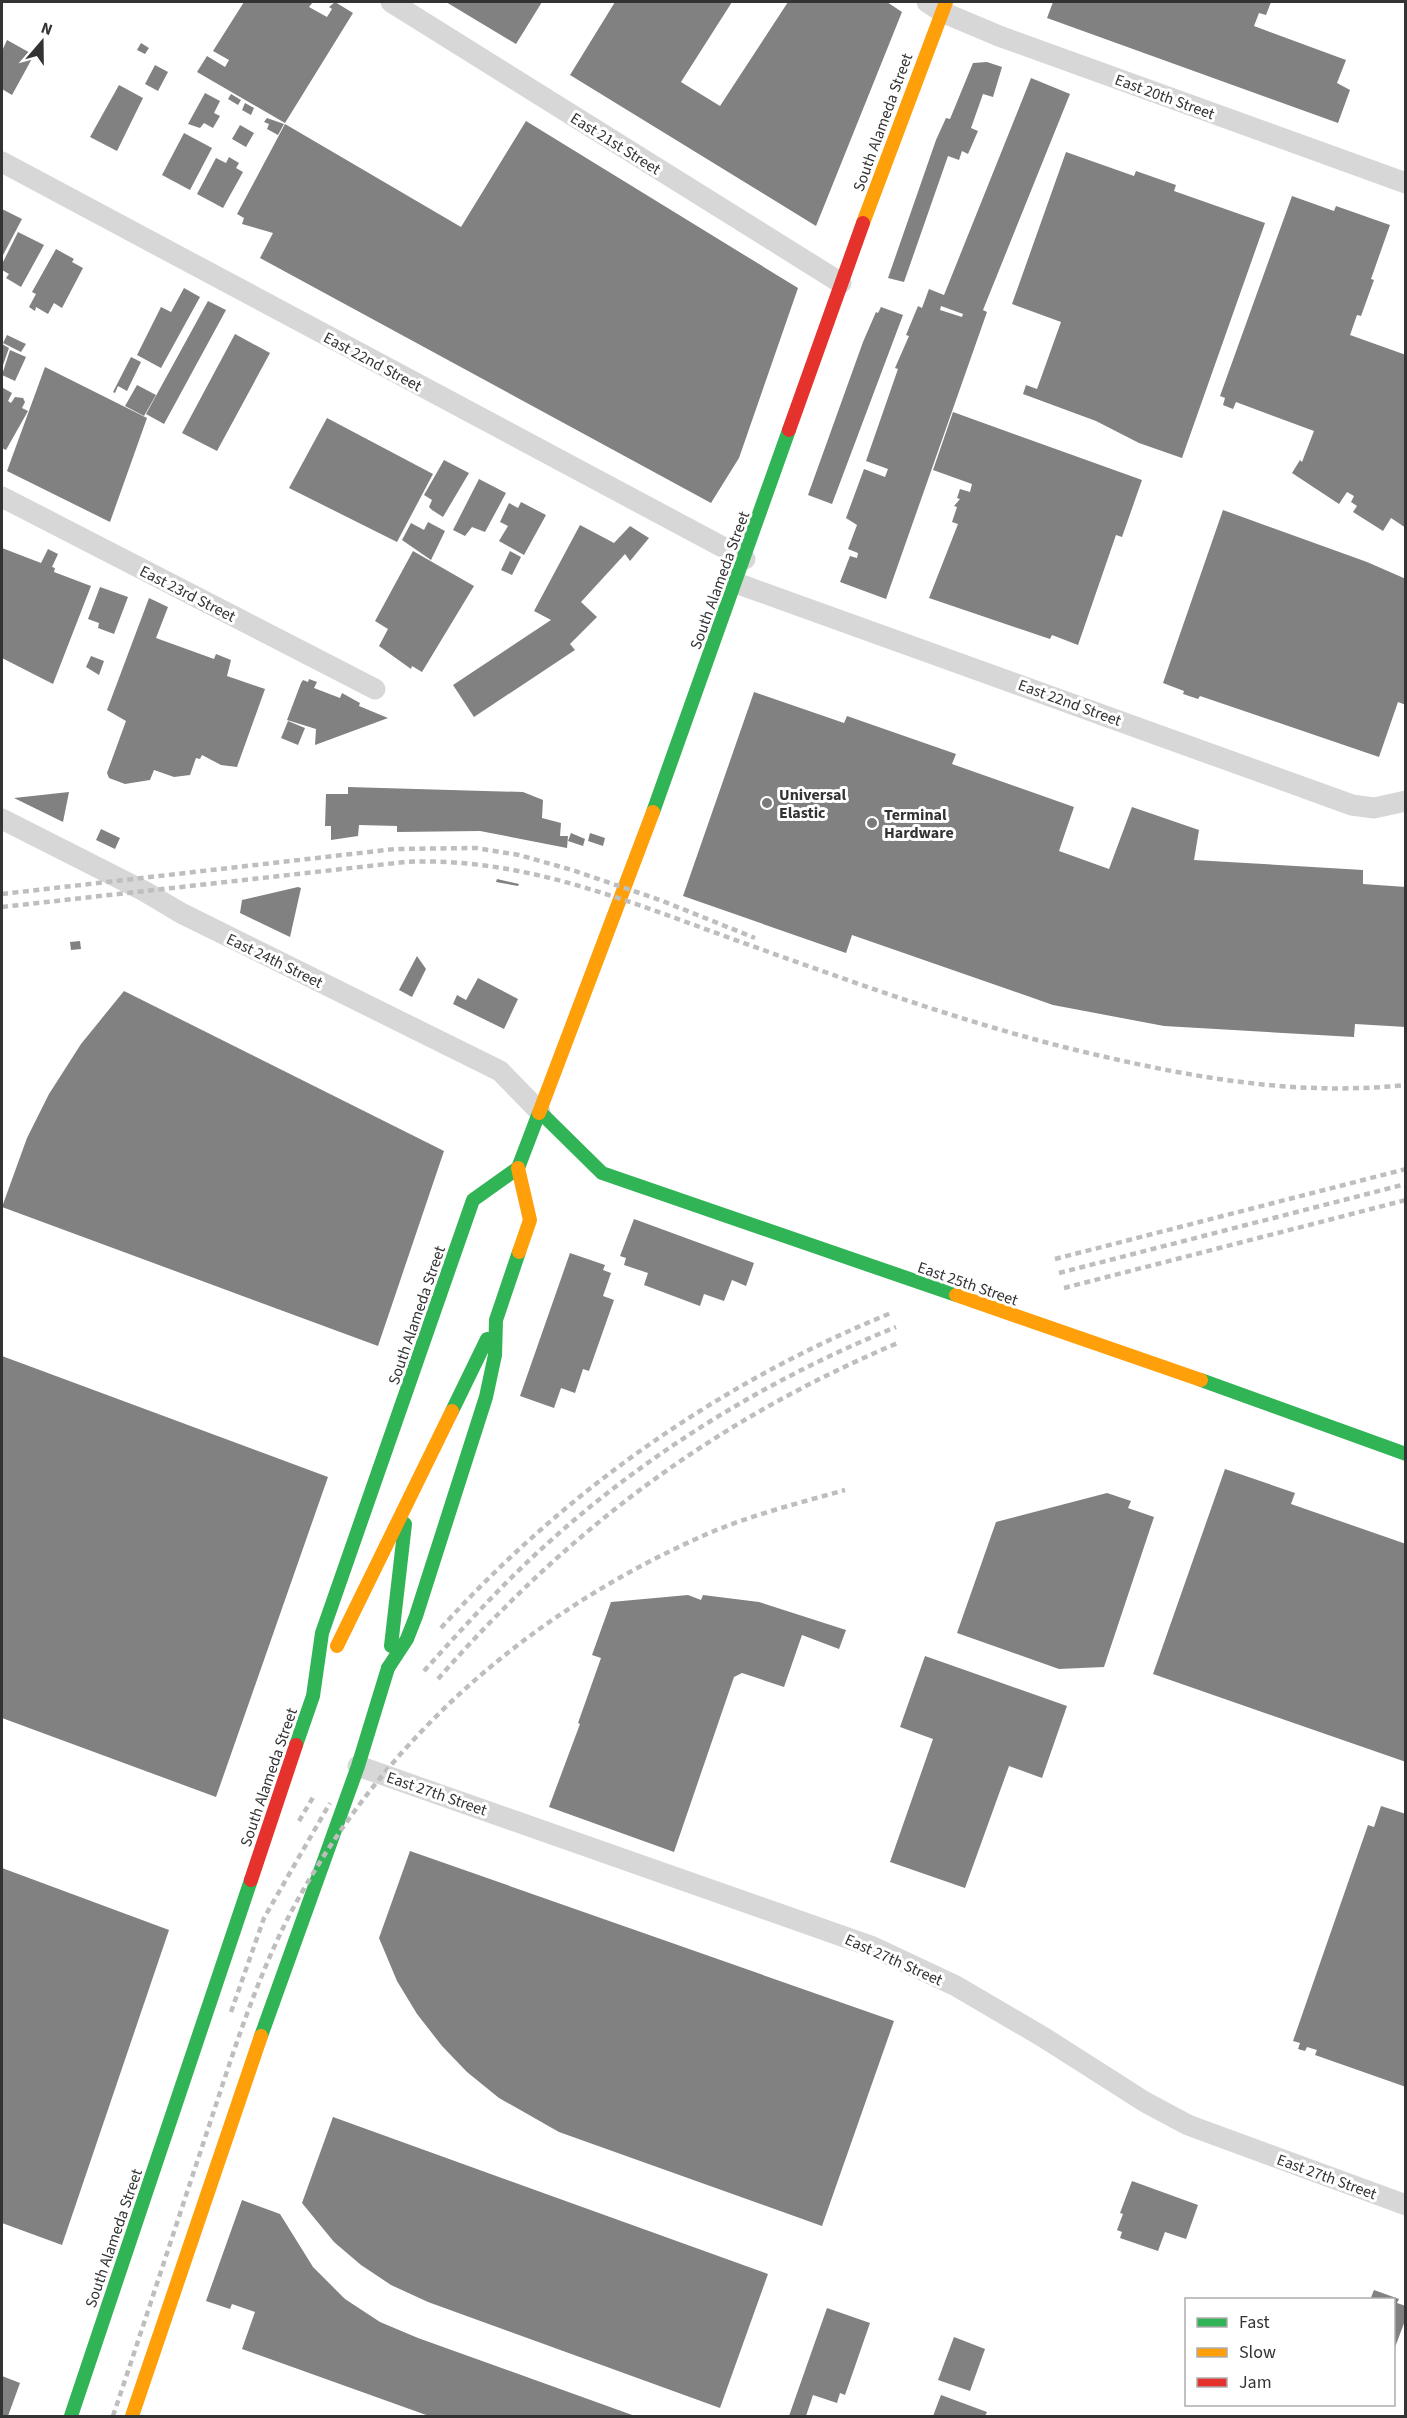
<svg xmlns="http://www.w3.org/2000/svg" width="1407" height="2418" viewBox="0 0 1407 2418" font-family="'Source Sans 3',sans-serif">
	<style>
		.building { fill: #818181; fill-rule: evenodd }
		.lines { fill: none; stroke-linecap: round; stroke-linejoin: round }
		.street { stroke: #d7d7d7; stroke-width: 21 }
		.fast { stroke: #30b455; stroke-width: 14 }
		.slow { stroke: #ff9f0a; stroke-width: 14 }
		.jam { stroke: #e5322d; stroke-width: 14 }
		.rail { stroke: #bebebe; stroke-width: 4.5; stroke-dasharray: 6 4.5; stroke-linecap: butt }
		.poi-dot { fill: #7a7a7a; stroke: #fff; stroke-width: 2 }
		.labels { text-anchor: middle; stroke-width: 6; stroke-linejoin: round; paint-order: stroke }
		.street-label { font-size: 16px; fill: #333; stroke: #fff }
		.poi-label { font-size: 16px; font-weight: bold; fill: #333; stroke: #fff; text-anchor: start }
	</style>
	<rect width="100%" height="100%" fill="#fff"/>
	<g class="building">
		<path d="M244,2H313L309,7L327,17L332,9L329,7L335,2L353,13L285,123L197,72L207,56L225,67L229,60L213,51Z"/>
		<path d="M446,2H542L516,44Z"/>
		<path d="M615,2H732L681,82L720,106L788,2H887L902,12L816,226L570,75Z"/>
		<path d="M1053,2H1271L1266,15L1259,13L1254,26L1346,60L1337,83L1350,90L1338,123L1047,18Z"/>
		<path d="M7,40L34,55L12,95L2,89V51Z"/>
		<path d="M141,43L149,48L145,54L137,50Z"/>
		<path d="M987,62L1002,67L993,97L983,94L971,128L978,131L968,154L962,151L959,160L948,156L904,282L888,278L936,140L946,118L950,119L973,63Z"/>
		<path d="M155,65L168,72L158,91L145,84Z"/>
		<path d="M1031,78L1070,94L983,310L987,312L886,599L840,582L850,556L857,558L858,553L848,549L857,525L846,518L864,469L885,477L888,469L866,461L898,369L895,368L909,336L906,335L918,306L922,308L929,289L944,295ZM941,306L963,314L962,317L940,310Z"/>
		<path d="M119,85L143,98L117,151L90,137Z"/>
		<path d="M205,93L220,101L214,113L220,116L213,128L204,123L200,128L188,124Z"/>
		<path d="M231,94L241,100L238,105L228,99Z"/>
		<path d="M245,103L254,108L251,115L242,110Z"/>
		<path d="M267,118L284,124L278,135L267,129L269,124L264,122Z"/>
		<path d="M526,121L798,288L739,458L711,503L260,258L273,233L242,224L244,218L237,214L285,124L461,227Z"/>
		<path d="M240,125L254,133L246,147L232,139Z"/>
		<path d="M184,133L212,148L190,190L162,175Z"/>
		<path d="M1066,152L1134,176L1136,171L1176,185L1174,191L1265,223L1182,458L1139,443L1096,421L1023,394L1026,385L1037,389L1061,322L1012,304Z"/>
		<path d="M229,157L239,163L236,168L243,172L223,208L197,194L216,158L226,163Z"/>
		<path d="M1292,196L1334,211L1336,206L1390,225L1371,279L1374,280L1361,316L1357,315L1350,335L1406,355V528L1391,518L1383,531L1353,512L1357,506L1351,502L1354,496L1347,492L1339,504L1292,473L1300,460L1302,462L1314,431L1236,402L1233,409L1223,405L1225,398L1220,396Z"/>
		<path d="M2,209L22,219L2,257Z"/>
		<path d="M18,232L44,245L21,287L6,278L9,274L2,270V264Z"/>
		<path d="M56,249L74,259L72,262L83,268L62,308L54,303L48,314L36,307L35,311L29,307L36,294L32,292Z"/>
		<path d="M184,288L200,297L161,368L137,355L161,307L171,312Z"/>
		<path d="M208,301L226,310L164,424L146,414Z"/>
		<path d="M881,307L903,315L832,504L808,495L863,342L876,312L878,313Z"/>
		<path d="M235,334L270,353L217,451L182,433Z"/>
		<path d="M7,335L26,344L21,352L3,343Z"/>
		<path d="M2,344L9,348L2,368Z"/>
		<path d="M10,350L26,357L15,381L2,375Z"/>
		<path d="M131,357L141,362L127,391L118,386L115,393L113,392Z"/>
		<path d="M45,367L147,418L110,522L7,471Z"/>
		<path d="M137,385L156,395L144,416L125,406Z"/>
		<path d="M3,388L12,393L8,401L11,403L15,397L23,398L25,402L22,408L28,411L6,450L2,448Z"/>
		<path d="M953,412L1142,480L1122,537L1116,535L1078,645L1052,635L1050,639L929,598L958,524L952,522L957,507L954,506L960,499L957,498L960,489L970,492L972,484L933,470Z"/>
		<path d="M327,418L433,474L397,542L289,488Z"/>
		<path d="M444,460L469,473L443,517L432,510L429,507L432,500L424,495Z"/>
		<path d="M479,479L506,493L485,532L472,527L465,536L453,530Z"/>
		<path d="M521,502L546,515L524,555L499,541L508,526L500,522L509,503L518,508Z"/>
		<path d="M1223,510L1367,562L1406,579V705L1398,702L1379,757L1200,696L1198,699L1183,694L1184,691L1163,683Z"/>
		<path d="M428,522L445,531L431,560L402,540L411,523L424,530Z"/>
		<path d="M580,525L614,543L630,526L649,538L630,561L625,554L581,602L597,617L570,644L575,650L474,717L453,685L551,620L534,611Z"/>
		<path d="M2,548L41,563L48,549L58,554L52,567L55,568L54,572L91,586L53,684L2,658Z"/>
		<path d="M413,551L474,586L422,672L412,666L411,669L379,646L388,629L375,621Z"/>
		<path d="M510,551L521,557L512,575L501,570Z"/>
		<path d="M100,587L128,597L114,634L98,628L99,623L88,619Z"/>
		<path d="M149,598L168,607L156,638L214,659L216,654L231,660L227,676L265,689L237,767L221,765L202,755L200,759L196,758L190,775L174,777L154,770L150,780L125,784L109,778L107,773L126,721L107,710Z"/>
		<path d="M91,656L104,661L99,675L86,667Z"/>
		<path d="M309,679L317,682L314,688L340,698L342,693L360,703L359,706L388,718L315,745L316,729L287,720L301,683L303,680L308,682Z"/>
		<path d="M754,692L844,723L847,716L956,754L952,764L1074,807L1059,851L1109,869L1132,807L1199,830L1194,860L1363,870V884L1406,887V1027L1355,1024L1354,1037L1164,1026L1053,1005L852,935L846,953L683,896Z"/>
		<path d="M288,721L305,728L298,745L281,738Z"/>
		<path d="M348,787L523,792L543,800L542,818L561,823L560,836H568L567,848L480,831L397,832V826L359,825L358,836L331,840V826H325L326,794H348Z"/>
		<path d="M69,792L63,822L14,798Z"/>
		<path d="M101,829L120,838L115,849L96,840Z"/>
		<path d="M571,833L585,839L583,846L568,841Z"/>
		<path d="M590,833L605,838L603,846L588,841Z"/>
		<path d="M497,879L519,884L518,886L496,882Z"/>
		<path d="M298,887L301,888L290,937L240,913L242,900Z"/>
		<path d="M80,941L81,949L71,950L70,942Z"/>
		<path d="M417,956L426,969L412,997L399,990Z"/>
		<path d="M478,978L518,999L504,1029L453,1004L457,995L466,1000Z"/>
		<path d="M124,991L444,1151L378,1346L2,1207L27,1138L49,1094L81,1044Z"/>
		<path d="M634,1219L754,1263L746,1286L732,1280L724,1301L704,1294L700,1306L644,1285L648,1273L624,1265L626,1258L620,1256Z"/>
		<path d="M570,1253L605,1265L603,1270L611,1273L603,1296L614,1300L589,1371L583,1369L575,1393L561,1388L554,1408L520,1396Z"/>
		<path d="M2,1356L328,1477L216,1797L2,1718Z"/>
		<path d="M1225,1469L1295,1493L1291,1504L1406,1544V1762L1153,1674Z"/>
		<path d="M1107,1493L1131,1501L1128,1508L1154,1517L1104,1667L1059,1669L957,1633L996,1522Z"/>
		<path d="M688,1595L701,1600L703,1595L759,1602L846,1630L839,1649L802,1635L784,1687L742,1673L734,1677L674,1852L549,1807L580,1724L578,1723L601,1658L592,1655L611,1602Z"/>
		<path d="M925,1656L1067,1706L1042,1778L1009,1766L965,1888L890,1862L933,1739L900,1727Z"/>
		<path d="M1381,1806L1406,1814V2087L1315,2055L1317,2050L1307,2047L1305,2051L1298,2049L1300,2043L1293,2041L1368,1825L1374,1827Z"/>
		<path d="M410,1851L894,2021L822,2226L559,2132L499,2098L467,2072L442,2046L417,2014L397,1981L379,1938Z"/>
		<path d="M2,1868L169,1930L62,2245L2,2223Z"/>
		<path d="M333,2117L768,2274L720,2408L428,2302L391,2285L361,2265L334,2242L302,2203Z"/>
		<path d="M1132,2181L1198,2205L1186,2239L1165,2232L1158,2251L1120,2238L1122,2232L1117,2230L1123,2214L1120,2213Z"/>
		<path d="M242,2200L280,2214L313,2267L345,2299L380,2322L418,2338L635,2416H429L242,2349L255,2312L232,2304L230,2309L206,2301Z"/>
		<path d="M1374,2290L1399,2299L1397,2303L1406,2306V2318L1394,2350V2300H1370Z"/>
		<path d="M827,2308L870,2323L845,2395L840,2393L837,2403L813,2395L806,2416H789Z"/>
		<path d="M954,2337L985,2349L970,2391L938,2380Z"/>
		<path d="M2,2376L20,2383L8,2416H2Z"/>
		<path d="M941,2395L987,2412L985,2416H933Z"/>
	</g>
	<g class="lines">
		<g class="street">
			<path d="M391,2L841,283"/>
			<path d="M927,2L942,12L999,36L1406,183"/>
			<path d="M2,162L745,559"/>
			<path d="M2,497L375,689"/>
			<path d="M736,583L1352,805L1374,808L1406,801"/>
			<path d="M2,819L144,891L181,913L500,1071L540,1112"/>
			<path d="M358,1766L873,1947L956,1986L1043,2037L1145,2102L1188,2125L1406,2205"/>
		</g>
		<g class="fast">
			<path d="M653,812L789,430"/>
			<path d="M540,1112L602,1173L956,1295"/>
			<path d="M1201,1380L1406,1454"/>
			<path d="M452,1411L487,1339"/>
			<path d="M391,1646L405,1524"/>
			<path d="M388,1668L407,1639L416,1616L486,1397L495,1355L496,1320L519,1252"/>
			<path d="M296,1745L313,1696L322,1633L473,1200L518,1168L539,1113"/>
			<path d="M261,2036L358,1766L388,1668"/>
			<path d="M71,2416L251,1880"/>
		</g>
		<g class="slow">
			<path d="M863,223L946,2"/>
			<path d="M539,1113L653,812"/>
			<path d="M518,1168L530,1220L519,1252"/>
			<path d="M956,1295L1201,1380"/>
			<path d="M337,1646L452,1411"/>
			<path d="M132,2416L261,2036"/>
		</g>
		<g class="jam">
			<path d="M789,430L863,223"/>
			<path d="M251,1880L296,1745"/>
		</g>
		<g class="rail">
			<path d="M2,894L395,849L476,848L519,855L572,870L660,900L755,938"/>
			<path d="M2,907L405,862C523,856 632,903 741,942C858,984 975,1027 1097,1055C1200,1079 1300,1096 1406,1085"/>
			<path d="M1055,1259L1406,1169"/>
			<path d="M1059,1273L1406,1184"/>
			<path d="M1064,1288L1406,1200"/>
			<path d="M441,1628C565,1491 719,1383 891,1313"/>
			<path d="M424,1671C461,1630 498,1589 538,1552C642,1456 765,1380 896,1327"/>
			<path d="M438,1679C570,1528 715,1420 900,1342"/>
			<path d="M299,1821L315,1794"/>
			<path d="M231,2012L264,1918L330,1803"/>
			<path d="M113,2416C145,2321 176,2225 208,2129C233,2053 258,1972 297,1901C390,1733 532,1611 707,1534C751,1515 799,1503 845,1490"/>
		</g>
	</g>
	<g class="poi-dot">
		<circle cx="767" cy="803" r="6"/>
		<circle cx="872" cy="823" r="6"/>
	</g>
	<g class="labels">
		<g class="street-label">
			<text transform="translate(1165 96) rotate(20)" y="6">East 20th Street</text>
			<text transform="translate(882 122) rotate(-70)" y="6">South Alameda Street</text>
			<text transform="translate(616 143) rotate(32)" y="6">East 21st Street</text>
			<text transform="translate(373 361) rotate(28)" y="6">East 22nd Street</text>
			<text transform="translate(719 580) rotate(-70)" y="6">South Alameda Street</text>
			<text transform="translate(188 593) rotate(27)" y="6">East 23rd Street</text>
			<text transform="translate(1070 702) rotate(20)" y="6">East 22nd Street</text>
			<text transform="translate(275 960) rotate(26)" y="6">East 24th Street</text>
			<text transform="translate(968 1283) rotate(19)" y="6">East 25th Street</text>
			<text transform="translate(416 1315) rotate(-71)" y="6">South Alameda Street</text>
			<text transform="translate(268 1777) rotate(-71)" y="6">South Alameda Street</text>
			<text transform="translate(437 1793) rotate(19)" y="6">East 27th Street</text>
			<text transform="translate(894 1959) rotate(24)" y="6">East 27th Street</text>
			<text transform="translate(1327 2176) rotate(20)" y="6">East 27th Street</text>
			<text transform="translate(113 2238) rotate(-71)" y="6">South Alameda Street</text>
		</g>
		<g class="poi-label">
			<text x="779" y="800">Universal<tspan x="779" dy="18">Elastic</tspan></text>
			<text x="884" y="820">Terminal<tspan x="884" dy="18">Hardware</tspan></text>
		</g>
	</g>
	<rect width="1407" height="2418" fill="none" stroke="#333333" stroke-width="6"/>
	<rect x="1185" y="2298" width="210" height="108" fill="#ffffff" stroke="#adadad" stroke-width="1.5"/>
	<rect x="1197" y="2318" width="30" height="9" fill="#30b455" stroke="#adadad" stroke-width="1.5"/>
	<text x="1239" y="2328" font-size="18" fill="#333333">Fast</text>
	<rect x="1197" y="2348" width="30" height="9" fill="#ff9f0a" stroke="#adadad" stroke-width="1.5"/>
	<text x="1239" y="2358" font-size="18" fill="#333333">Slow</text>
	<rect x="1197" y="2378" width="30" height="9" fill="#e5322d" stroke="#adadad" stroke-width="1.5"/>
	<text x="1239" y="2388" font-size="18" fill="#333333">Jam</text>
	<g transform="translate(42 42) rotate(20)" stroke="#ffffff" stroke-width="4.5" paint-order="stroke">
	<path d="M0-4.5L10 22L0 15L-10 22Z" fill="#333333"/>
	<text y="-9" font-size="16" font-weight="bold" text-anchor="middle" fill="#333333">N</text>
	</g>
</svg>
